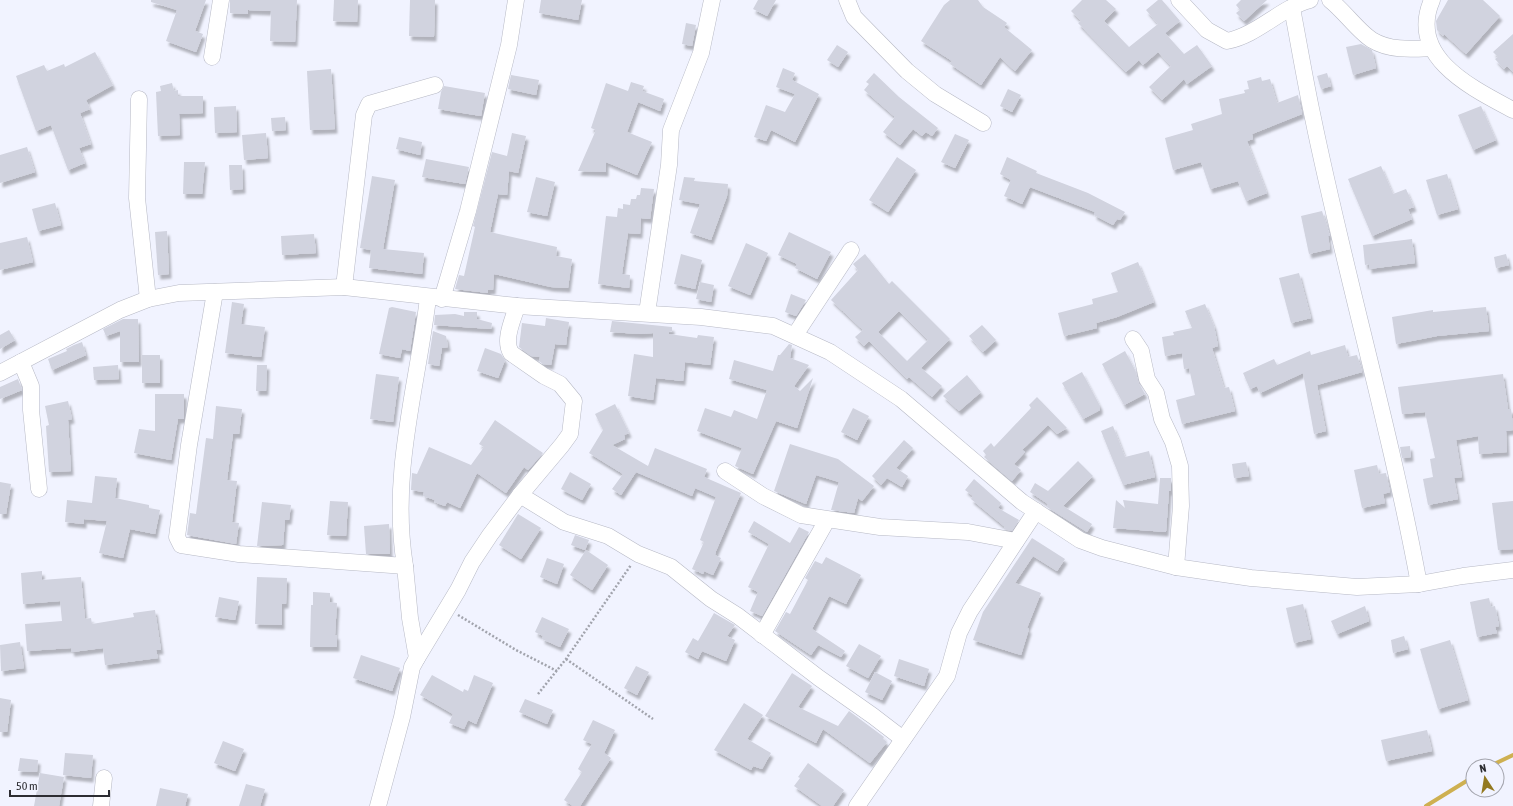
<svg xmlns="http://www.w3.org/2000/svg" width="1513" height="806" viewBox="0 0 1513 806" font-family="'Asap Condensed',sans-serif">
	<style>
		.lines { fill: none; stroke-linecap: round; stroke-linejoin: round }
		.stream { stroke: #ceb051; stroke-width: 4 }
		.building { fill: #d1d3df; fill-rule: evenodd; filter: url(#shadow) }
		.minor-casing { stroke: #b7b9c5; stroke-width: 17 }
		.path { stroke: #a2a4ad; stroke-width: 2.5; stroke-dasharray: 2 2; stroke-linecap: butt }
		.minor { stroke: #fff; stroke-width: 16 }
	</style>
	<defs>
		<filter id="shadow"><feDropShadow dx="2.5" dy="4.5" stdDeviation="1" flood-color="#0004"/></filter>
	</defs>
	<rect width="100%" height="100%" fill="#f1f3ff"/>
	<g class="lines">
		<g class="stream">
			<path d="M1490,766L1513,755"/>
			<path d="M1426,806L1473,777"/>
		</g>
	</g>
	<g class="building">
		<path d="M151,0H206L195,31L203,34L196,52L166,41L177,10L151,2Z"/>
		<path d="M230,0H297L295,42L270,41L271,11L248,10V14L230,13Z"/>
		<path d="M334,0H358L357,22L333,21Z"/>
		<path d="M410,0H435L434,37L409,36Z"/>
		<path d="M541,0H582L578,20L539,13Z"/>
		<path d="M758,0H776L767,16L753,9Z"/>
		<path d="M950,0H978L983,7L1007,23L1004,27L1032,50L1015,71L1000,57L981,85L950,64L952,61L921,41L944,5Z"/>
		<path d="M1082,0H1106L1116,9L1104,21L1129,47L1158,24L1146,10L1158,0H1162L1180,21L1165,33L1184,54L1197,45L1212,66L1187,84L1184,79L1162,100L1149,87L1171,66L1158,52L1143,65L1139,60L1126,72L1078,23L1081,21L1071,11Z"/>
		<path d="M1241,0H1267L1244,21L1236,13L1240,10L1236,5Z"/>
		<path d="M1448,0H1483L1500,16L1466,54L1444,34L1443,36L1437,30L1436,21Z"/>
		<path d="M686,23L696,25L692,46L682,44Z"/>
		<path d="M1513,34V72L1507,66L1504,69L1495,59L1498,57L1493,52Z"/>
		<path d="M1361,44L1372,50L1376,68L1353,75L1346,47Z"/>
		<path d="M837,45L848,52L838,67L827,60Z"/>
		<path d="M95,52L113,85L86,100L90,109L80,113L91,144L79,148L85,163L68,170L51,125L36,131L16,76L44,65L47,71L64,64L65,67Z"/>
		<path d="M783,68L795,73L792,80L819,94L795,142L771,130L766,141L754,137L766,105L785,112L795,94L776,87Z"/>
		<path d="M331,69L335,129L310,130L307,71Z"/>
		<path d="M874,73L899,97L938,128L932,136L926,132L922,136L913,129L900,145L883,132L895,117L864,90L869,84L866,82Z"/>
		<path d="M1327,73L1331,86L1321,89L1317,76Z"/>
		<path d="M511,75L539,80L536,95L508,89Z"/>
		<path d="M1261,77L1262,81L1270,79L1277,103L1298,95L1302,114L1252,134L1253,139L1247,141L1267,193L1246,201L1238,181L1210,189L1201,162L1173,170L1165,138L1193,130L1191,124L1222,114L1219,99L1245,93L1244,90L1249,89L1247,81Z"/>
		<path d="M631,82L644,86L642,91L664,99L660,111L638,102L627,132L652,142L637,175L606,162V172L578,171L596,130L591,128L606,83L628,91Z"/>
		<path d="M172,83L174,91L178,90V96H203V113L179,114L180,135L158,136L156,92L161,91L160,86Z"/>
		<path d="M444,86L485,93L481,116L438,109L441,92Z"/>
		<path d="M1008,89L1021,95L1012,112L1000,106Z"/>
		<path d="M236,106L237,132L215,133L214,107Z"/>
		<path d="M1481,106L1496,140L1473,150L1458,115Z"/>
		<path d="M285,117L286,130L272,131L271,118Z"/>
		<path d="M266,133L268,158L244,160L242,135Z"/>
		<path d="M512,133L526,136L518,173L509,171L507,195L498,194L490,232L557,247L556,256L572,259L568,288L551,287L494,274L493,290H488V293L455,289L459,275L464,276L475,227L473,226L492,152L507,156Z"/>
		<path d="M955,134L969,140L955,168L941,162Z"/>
		<path d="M399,137L422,142L420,155L396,149Z"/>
		<path d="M27,147L35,172L0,183V155Z"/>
		<path d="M897,157L916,170L888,212L869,200Z"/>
		<path d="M1007,157L1037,171L1036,173L1088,193L1125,212L1120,220L1117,219L1113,225L1094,215L1095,212L1030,187L1022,204L1004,196L1011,180L1000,174Z"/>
		<path d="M426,159L469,167L465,184L422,177Z"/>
		<path d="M184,162H205L202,194H183Z"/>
		<path d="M229,165H242L243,189L230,190Z"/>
		<path d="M1381,166L1393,194L1406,189L1414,207L1408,209L1412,219L1372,236L1348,179Z"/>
		<path d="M1447,174L1458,209L1437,215L1426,180Z"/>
		<path d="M372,176L395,180L383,249L424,253L422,274L369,268L371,250L360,248Z"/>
		<path d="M536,177L555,182L547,216L527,212Z"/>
		<path d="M684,177L695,178L694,181L728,184L727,196L711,240L690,233L700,204L679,200Z"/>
		<path d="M641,188L654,189L650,219L641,218L640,234L628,233L622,274L630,275L629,288L598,284L606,216L617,217L618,208L623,209V204L630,205L631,199H636L637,195H640Z"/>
		<path d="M55,203L61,225L38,231L32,209Z"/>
		<path d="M1322,211L1330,236H1328L1330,249L1309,254L1301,216Z"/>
		<path d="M167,231L169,274L158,275L155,232Z"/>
		<path d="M789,232L831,252L817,279L795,268L797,264L778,255Z"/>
		<path d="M314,234L316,253L282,255L281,236Z"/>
		<path d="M27,237L33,262L0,270V243Z"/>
		<path d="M1412,239L1415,263L1369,269V264L1365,265L1363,245Z"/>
		<path d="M746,243L768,253L750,295L728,286Z"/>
		<path d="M681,254L702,260L695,289L674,284Z"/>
		<path d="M865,254L889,284L892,281L950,339L921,368L942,386L932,397L909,377L907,379L869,341L864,346L855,337L863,330L831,300L858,270L853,264ZM899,311L928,340L907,361L878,332Z"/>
		<path d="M1506,254L1509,265L1496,268L1494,257Z"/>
		<path d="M1138,262L1154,302L1117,317L1096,323L1097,328L1064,336L1058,313L1093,304L1092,299L1118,292L1111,273Z"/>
		<path d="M1299,273L1311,318L1291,323L1279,278Z"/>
		<path d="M700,282L714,285L711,302L696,299Z"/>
		<path d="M791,294L806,300L796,316L785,312Z"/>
		<path d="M232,302L244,304L241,324L265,327L261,357L225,353Z"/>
		<path d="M1205,304L1214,326L1218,346L1212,348L1224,388L1229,387L1235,411L1182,424L1176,400L1195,395L1189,368L1184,369L1182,353L1165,356L1162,337L1174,335L1173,332L1192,328L1185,311Z"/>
		<path d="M392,307L416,312L410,351L402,349L400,358L379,354L389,308Z"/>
		<path d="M1486,307L1489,331L1437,336L1396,344L1392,317L1433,310V312Z"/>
		<path d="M464,312H477V319L492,323L491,329L434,325L435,315L455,314L464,316Z"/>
		<path d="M546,318L569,322L566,345L555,344L551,365L543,364L539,361L540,357L531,356L519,347L522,323L545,326Z"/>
		<path d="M123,319H138L139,362H120V331L106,336L103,329Z"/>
		<path d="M612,321L672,327V331L669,332V334L697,338L698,335L714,337L710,365L685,362L683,381L656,378L653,400L628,396L634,354L653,357V333L640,334L610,332Z"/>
		<path d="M982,325L996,340L983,352L969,336Z"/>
		<path d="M9,330L15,340L0,349V335Z"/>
		<path d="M433,331L446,336L448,347L442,348L439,366L428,364Z"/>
		<path d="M82,342L86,355L52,370L48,359L67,351L66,349L74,345Z"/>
		<path d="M789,344L792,345L790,358L809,365L794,386L800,391L813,378L797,428L776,421L753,474L735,466L742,448L697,431L705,408L731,417L734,410L757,419L767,390L729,379L734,360L773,371L778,355H780Z"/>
		<path d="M1345,345L1348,357L1357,355L1362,372L1317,385L1326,431L1314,434L1303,373L1260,393L1257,386L1250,389L1243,373L1274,359L1277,365L1310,351L1311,355Z"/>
		<path d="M485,348L501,354L505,360L498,378L477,371Z"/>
		<path d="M1125,351L1135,370L1139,384L1145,394L1124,405L1102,364Z"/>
		<rect x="142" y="355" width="18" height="28"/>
		<path d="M118,365L119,379L94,380L93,367Z"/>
		<path d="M257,365H267L266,391H256Z"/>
		<path d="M1082,372L1100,406V410L1083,419L1062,383Z"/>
		<path d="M376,374L399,377L393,422L370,419Z"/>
		<path d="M1503,374L1508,409H1511L1513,426V430L1506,431L1507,452L1479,454L1478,436L1456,440L1462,477L1454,478L1458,499L1428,505L1423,479L1433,477L1430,459L1435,458L1425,412L1402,414L1398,387Z"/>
		<path d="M967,375L981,392L959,411L943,396Z"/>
		<path d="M18,379L22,390L0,399V387Z"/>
		<path d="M155,394H184V419H178L171,460L134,453L139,429L155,431Z"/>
		<path d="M1037,397L1067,428L1057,434L1048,425L1022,450L1025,452L1014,464L1021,470L1012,481L984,457L986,455L983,451L991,443L994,447L1031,408L1029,405Z"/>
		<path d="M68,401L72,419L68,420L71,471L49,472L46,426L49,425L45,406Z"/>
		<path d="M615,404L629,433L624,435L625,439L612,445L648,466L655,448L707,469L704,477L741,493L716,551L715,555L721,558L713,575L704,571L703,574L692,569L704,542L700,540L716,497L695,488L692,496L636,472L621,495L612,489L623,474L589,453L603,430L595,414Z"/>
		<path d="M216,406L242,409L239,434H233L227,480L237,481L232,522L239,523L236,544L187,535L190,513L196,514L206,438L213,439Z"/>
		<path d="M853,408L869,416L857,440L841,432Z"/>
		<path d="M495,420L543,453L528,470L524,467L506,493L477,473L460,508L447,502L445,506L434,502L435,500L423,496L424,492L411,490L412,473L417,474L429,447L471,465L484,447L479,444Z"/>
		<path d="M1113,426L1125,457L1149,451L1155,477L1123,485L1101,431Z"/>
		<path d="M904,440L913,448L896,468L908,476L902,487L887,478L881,485L872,476Z"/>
		<path d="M790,444L838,459L874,486L862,501L858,498L854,513L831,510L839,482L816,475L806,504L774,491Z"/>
		<path d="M1410,446L1411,457L1402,458L1400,447Z"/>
		<path d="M1078,461L1093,476L1063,506L1092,524L1087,532L1047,507L1048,504L1030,492L1035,483L1048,491Z"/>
		<path d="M1246,462L1249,476L1234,478L1232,464Z"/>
		<path d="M1377,465L1379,474L1386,473L1390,492L1383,494L1385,503L1362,508L1354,470Z"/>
		<path d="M570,472L591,484L582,500L561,489Z"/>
		<path d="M95,476L117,478L115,498L149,505V508L160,510L155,534L130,529L123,558L99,553L107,521L84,519V524L65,522L67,500L92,503Z"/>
		<path d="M1160,478H1171V491H1169L1166,532L1113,528L1116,500L1125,508L1123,500L1158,504Z"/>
		<path d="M974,479L1001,503L998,508L1019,520L1012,531L1003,529L1005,527L971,499L973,496L965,490Z"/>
		<path d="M0,482L11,484L6,514H0Z"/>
		<path d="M330,501L348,502L346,536L327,535Z"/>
		<path d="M1513,501V549L1498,550L1492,503Z"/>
		<path d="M262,502L291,505L289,520H285L283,545L257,546Z"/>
		<path d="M518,514L541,528L521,559L499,545Z"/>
		<path d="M754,521L790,543L799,527L809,532L762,616L750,611L758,592L748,587L769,544L748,532Z"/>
		<path d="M389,524L390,554H366L364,526Z"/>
		<path d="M575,535L589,540L585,550L571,545Z"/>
		<path d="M1032,538L1065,559L1057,571L1033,556L1015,583L1041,593L1027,628L1029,629L1021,655L973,640L983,612Z"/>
		<path d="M586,550L608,565L592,590L570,575Z"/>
		<path d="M826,557L861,575L846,604L829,596L812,629L845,651L841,657L818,645L811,655L775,631L786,612L790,614L808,580L805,578L815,561L822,564Z"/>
		<path d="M547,558L564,564L557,584L540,577Z"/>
		<path d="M42,571V580L81,577L85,619L91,618L92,624L134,617L133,613L155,610L161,650H156L158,658L105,665L103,648L72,652L71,648L27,651L25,624L62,621L60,601L23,604L21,573Z"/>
		<path d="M257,577L287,578L286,604H282V625L255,624Z"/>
		<path d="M313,592L330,593V602L337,603L335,635H337V647H310L311,605H313Z"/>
		<path d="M219,597L239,601L235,620L215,617Z"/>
		<path d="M1489,598L1491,607L1495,606L1499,626L1495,627L1497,633L1477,637L1470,602Z"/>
		<path d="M1303,604L1311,639L1294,643L1286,608Z"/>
		<path d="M1365,606L1369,621L1337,634L1331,621Z"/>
		<path d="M714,613L735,625L727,636L735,640L726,661L702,651L698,659L685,652L693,638L698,641Z"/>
		<path d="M542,617L569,629L560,647L542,639L543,636L535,632Z"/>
		<path d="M1404,636L1408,649L1393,653L1391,640Z"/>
		<path d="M1450,640L1468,700L1438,709L1420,649Z"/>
		<path d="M20,642L24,668L1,671L0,645Z"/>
		<path d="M859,644L881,656L868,678L846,666Z"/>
		<path d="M361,655L400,668L392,691L353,678Z"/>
		<path d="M899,659L929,669L924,686L894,676Z"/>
		<path d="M636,666L649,672L637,695L624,688Z"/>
		<path d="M875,672L892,681L882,700L865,692Z"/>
		<path d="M792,673L812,686L798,707L838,726L849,711L884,737L883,739L887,742L870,763L823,729L816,743L765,716Z"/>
		<path d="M432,675L463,692L464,689L468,691L474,675L493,683L476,724L468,720L464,729L449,723L453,714L420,695Z"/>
		<path d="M0,698L11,700L7,732H0Z"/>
		<path d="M525,699L553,710L547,724L519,712Z"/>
		<path d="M744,703L763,715L747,739L771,753L762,769L753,766L751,770L714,750Z"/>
		<path d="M593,720L615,730L604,753L611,758L580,806H573L564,800L582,772L578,769L592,744L583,740Z"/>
		<path d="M1427,730L1432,751L1386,761L1381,740Z"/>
		<path d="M223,741L244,749L235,771L214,763Z"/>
		<path d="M65,753L93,755L91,778L63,775Z"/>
		<path d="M20,758L38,760L37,772L18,771Z"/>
		<path d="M808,763L844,790L833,806H822L794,786L800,778L798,777Z"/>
		<path d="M40,773L64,777L59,806H34Z"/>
		<path d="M246,784L265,789L260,806H239Z"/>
		<path d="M160,788L188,794L185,806H156Z"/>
	</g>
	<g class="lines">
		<defs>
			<g id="minor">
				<path d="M847,0L854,17L907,71L935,94L983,123"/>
				<path d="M1179,0L1207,30L1227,41C1258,35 1280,8 1310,0"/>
				<path d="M1330,0C1344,11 1359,32 1372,40C1390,51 1412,49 1432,48"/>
				<path d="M1432,0C1407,57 1472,88 1513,110"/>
				<path d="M1292,8C1299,44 1305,81 1313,118C1345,274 1390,427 1419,584"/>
				<path d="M212,57L221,0"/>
				<path d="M139,99L137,198L148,299"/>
				<path d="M344,287L364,115L369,104L435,85"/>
				<path d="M215,292L189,445L177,537L181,545L239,554L405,566C390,473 417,389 428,298"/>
				<path d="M442,299L468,211L509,45L516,0"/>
				<path d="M647,313L669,165L671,130L701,53L712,0"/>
				<path d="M795,335L851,250"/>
				<path d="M1133,339L1141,351L1147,379L1156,393L1162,419L1173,442L1180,466L1181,506L1176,567"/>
				<path d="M21,362L31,386V410L39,489"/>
				<path d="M0,373L120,310L148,299L179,293L344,287L517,306L701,317L773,326L830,352L901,399L1022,502L1080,540L1102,548L1176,567L1251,578L1357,587L1419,584L1463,576L1513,570"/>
				<path d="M725,471L763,496L801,515L880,527L968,532L1016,541"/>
				<path d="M520,495L564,522L608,536L638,554L671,567L711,599L738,616L819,678L873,716L903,739"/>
				<path d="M405,566L410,618L417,658"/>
				<path d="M762,635L827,520"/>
				<path d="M101,806L104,778"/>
				<path d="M378,806L402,717L412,667L417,658L458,590L472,562L490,535L520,495L562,445L570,434L574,401L560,384L544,376L511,353C503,340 513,320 517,306"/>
				<path d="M857,806L947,676L959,633L970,611L1036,511"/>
			</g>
		</defs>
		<use href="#minor" class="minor-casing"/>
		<g class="path">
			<path d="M458,615L516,650L557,671"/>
			<path d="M566,659L653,719"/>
			<path d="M538,694L566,659L631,565"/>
		</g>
		<use href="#minor" class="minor"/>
	</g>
	<g transform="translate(1485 778) rotate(348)"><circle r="19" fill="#f1f3ff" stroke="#a3a4ad"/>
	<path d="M0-3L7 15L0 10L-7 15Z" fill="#937920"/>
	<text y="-6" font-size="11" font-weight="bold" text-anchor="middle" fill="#2d2d32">N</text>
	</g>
	<path d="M10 790v6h99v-6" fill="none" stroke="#2d2d32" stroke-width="2"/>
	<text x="16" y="790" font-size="12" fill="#2d2d32" stroke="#f1f3ff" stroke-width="3" paint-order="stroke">50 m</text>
</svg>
